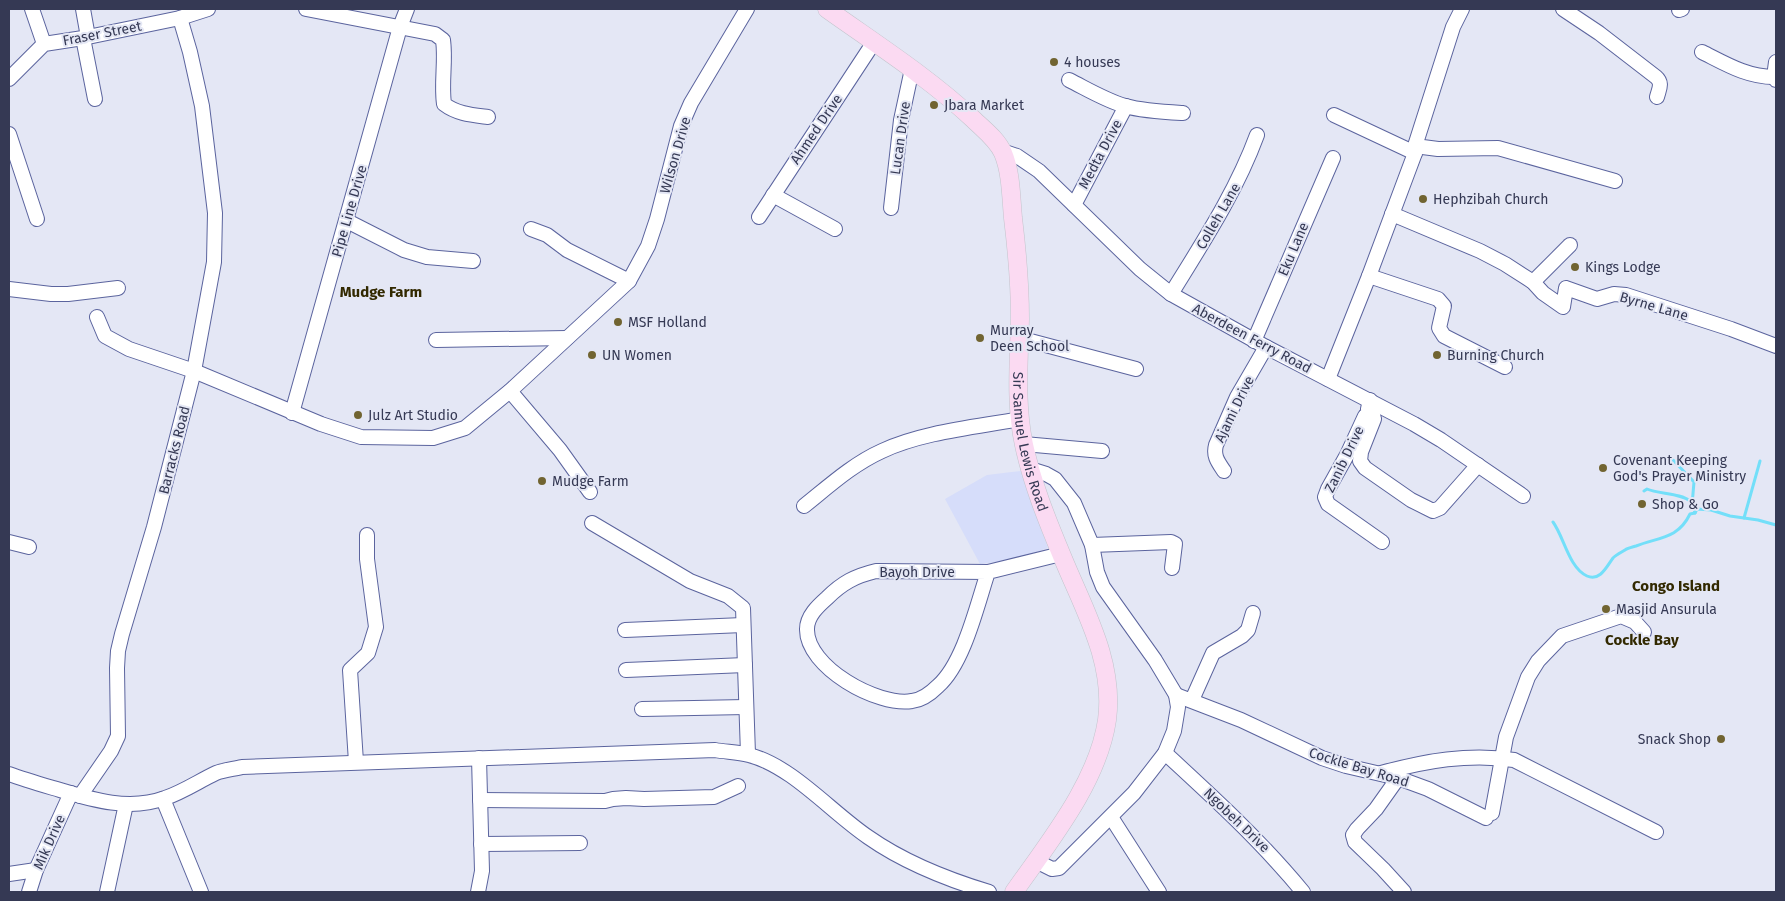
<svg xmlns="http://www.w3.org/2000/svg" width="1785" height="901" viewBox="0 0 1785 901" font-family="'Fira Sans',sans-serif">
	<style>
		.built { fill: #d6ddfa }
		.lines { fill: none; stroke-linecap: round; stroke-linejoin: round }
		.stream { stroke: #73dff9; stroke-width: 3 }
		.minor-casing { stroke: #5b649e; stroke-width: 16 }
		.major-casing { stroke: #c2c4cc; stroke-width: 19 }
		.minor { stroke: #fff; stroke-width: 14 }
		.major { stroke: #fbdaf2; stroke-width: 18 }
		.poi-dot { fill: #716431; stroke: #e4e7f5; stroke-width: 2 }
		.labels { text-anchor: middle; stroke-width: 4; stroke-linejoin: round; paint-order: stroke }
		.street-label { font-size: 14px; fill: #353954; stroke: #e4e7f5 }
		.poi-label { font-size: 14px; fill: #353954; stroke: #e4e7f5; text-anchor: start }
		.neighbourhood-label { font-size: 15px; font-weight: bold; fill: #322900; stroke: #e4e7f5 }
	</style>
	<rect width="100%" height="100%" fill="#e4e7f5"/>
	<path class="built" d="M1021,471L1048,548L1014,560L980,564L945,499L987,475Z"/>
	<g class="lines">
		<g class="stream">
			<path d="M1673,460L1694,482L1692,505"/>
			<path d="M1644,491L1647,489C1658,494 1681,493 1690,501C1693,504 1694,509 1695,513"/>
			<path d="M1744,518L1760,461"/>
			<path d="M1553,522C1564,537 1569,568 1587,576C1600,582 1607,566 1613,558C1616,555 1622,552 1625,550C1628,548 1633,547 1636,546C1659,537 1678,539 1690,514L1695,513L1697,509L1711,510L1730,516L1758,520L1776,525"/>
		</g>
		<defs>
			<g id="minor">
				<path d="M32,9L44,44"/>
				<path d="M83,9L88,37"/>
				<path d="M306,9L435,34L443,40C446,61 441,82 444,104C457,114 472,115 488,117"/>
				<path d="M1563,9L1599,33L1656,77C1663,83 1659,89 1657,97"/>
				<path d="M1679,10L1682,9"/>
				<path d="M83,38L95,99"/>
				<path d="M1702,52C1726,64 1747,77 1774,77"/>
				<path d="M1776,62L1774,77L1776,80"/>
				<path d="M9,79L44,44L83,38L180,18L208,9"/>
				<path d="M1069,80C1087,89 1105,100 1125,106C1143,111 1164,112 1183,113"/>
				<path d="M1334,115L1415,153"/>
				<path d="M9,134L37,219"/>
				<path d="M1415,146L1438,149L1498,148L1615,181"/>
				<path d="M1002,151L1017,156L1039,171L1140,269L1171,294L1266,347L1414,424L1441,440L1523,496"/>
				<path d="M773,195L835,229"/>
				<path d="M1074,205L1126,106"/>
				<path d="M891,208L901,120L912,69"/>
				<path d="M1392,214L1480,251L1505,264L1533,282L1543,293L1563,307L1566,288L1597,299L1614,294L1626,295L1731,329L1776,346"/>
				<path d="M759,217L874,42"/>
				<path d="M347,221L404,250L427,257L473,261"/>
				<path d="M531,229L547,235L567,250L629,281"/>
				<path d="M1369,276L1438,299L1444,306L1439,328L1444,336L1505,367"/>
				<path d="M1533,282L1570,245"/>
				<path d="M9,289L51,294H68L118,288"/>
				<path d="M1171,294C1203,242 1236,192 1257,135"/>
				<path d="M97,317L105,336L129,349L194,371L321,424L361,437L433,438L465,428L510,391L629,281L648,246L657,219L681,126L691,103L747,9"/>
				<path d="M1019,338L1136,369"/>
				<path d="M436,340L567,338"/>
				<path d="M1254,341L1333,158"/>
				<path d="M1328,379L1369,276L1415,153V146L1453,27L1462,9"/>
				<path d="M510,391L560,450L590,492"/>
				<path d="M1370,400L1368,409L1373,415L1374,419L1361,452L1360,461L1365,468L1411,500L1433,511L1440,508L1478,465"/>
				<path d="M292,413L400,27L407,9"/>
				<path d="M1365,416L1347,455L1328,489L1325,497L1328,504L1382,542"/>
				<path d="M1024,444L1102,451"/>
				<path d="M1030,469L1046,474L1055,479L1074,503L1092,545L1097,572L1103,587L1155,660L1176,695L1178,707L1174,731L1165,753L1134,793L1059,868L1052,869L1036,861"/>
				<path d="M1224,471C1218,462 1213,456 1216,445L1237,397L1266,347"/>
				<path d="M804,506C829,486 853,464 882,451C922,432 977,427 1020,419"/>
				<path d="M592,523L690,581L728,596L743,608L748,754"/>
				<path d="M9,542L29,547"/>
				<path d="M1092,545L1171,542L1175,544L1172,568"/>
				<path d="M988,572C977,605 964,663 938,686C931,693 922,700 912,701C878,707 806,667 807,629C807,616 818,606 827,598C842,583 855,576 876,571L988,572L1061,554"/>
				<path d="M625,630L743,625"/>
				<path d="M626,670L745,665"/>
				<path d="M1176,695L1241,720L1322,758L1346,766L1398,778L1428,789L1486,818"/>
				<path d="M1192,700L1213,653L1242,636L1248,630L1253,613"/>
				<path d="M642,709L746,707"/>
				<path d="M1165,753C1214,798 1261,841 1303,892"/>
				<path d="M356,762L350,670L368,653L376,627L367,559V535"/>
				<path d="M1381,773C1425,761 1469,753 1514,760L1656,832"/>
				<path d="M9,774C25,780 43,785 60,790C93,800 130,811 165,798C183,792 199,781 216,773C224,770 234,769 242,767L715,750C726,752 738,752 749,755C792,766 831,812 868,837C905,863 946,879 989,892"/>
				<path d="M1398,778L1376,809L1357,829L1353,835L1355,842L1383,869L1404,892"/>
				<path d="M80,796L111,751L118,736L117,668L118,651L122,634L154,527L194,371L214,262L215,213L202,106L190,52L180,18"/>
				<path d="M163,799L201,892"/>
				<path d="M480,800L605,801L613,799L626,798L644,799L714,797L738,786"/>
				<path d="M1492,813L1506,737L1528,677L1538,661L1562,636L1621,616L1635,622L1644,632"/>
				<path d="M1111,817L1159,892"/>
				<path d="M481,844L580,843"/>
				<path d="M9,874L36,870"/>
				<path d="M29,892L36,870L71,793"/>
				<path d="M107,892L126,804"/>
				<path d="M478,892L482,871L479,758"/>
			</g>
			<g id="major">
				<path id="s1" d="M827,9C876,44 928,77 973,119C983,129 997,139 1003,153C1011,172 1011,196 1013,218C1017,251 1020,285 1020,319C1019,361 1015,404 1024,445C1032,483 1047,520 1062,556C1083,608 1115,661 1107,720C1098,782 1049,842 1014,892"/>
			</g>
		</defs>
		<use href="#minor" class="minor-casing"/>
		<use href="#major" class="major-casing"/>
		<use href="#minor" class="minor"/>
		<use href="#major" class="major"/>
	</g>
	<g class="poi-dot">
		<circle cx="1054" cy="62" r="5"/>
		<circle cx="934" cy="105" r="5"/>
		<circle cx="1423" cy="199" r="5"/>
		<circle cx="1575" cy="267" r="5"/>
		<circle cx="618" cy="322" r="5"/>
		<circle cx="980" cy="338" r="5"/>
		<circle cx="592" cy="355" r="5"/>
		<circle cx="1437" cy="355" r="5"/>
		<circle cx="358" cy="415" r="5"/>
		<circle cx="1603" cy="468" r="5"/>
		<circle cx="542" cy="481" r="5"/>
		<circle cx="1642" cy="504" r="5"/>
		<circle cx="1606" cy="609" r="5"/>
		<circle cx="1721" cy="739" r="5"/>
	</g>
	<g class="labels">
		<g class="street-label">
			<text transform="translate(102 33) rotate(-11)" y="5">Fraser Street</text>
			<text transform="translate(816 129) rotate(-56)" y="5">Ahmed Drive</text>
			<text transform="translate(900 138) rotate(-82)" y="5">Lucan Drive</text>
			<text transform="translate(1100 154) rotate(-62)" y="5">Medta Drive</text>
			<text transform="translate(675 155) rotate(-74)" y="5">Wilson Drive</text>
			<text transform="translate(349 211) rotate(-74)" y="5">Pipe Line Drive</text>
			<text transform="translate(1218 216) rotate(-60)" y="5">Colleh Lane</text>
			<text transform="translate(1293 249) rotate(-67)" y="5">Eku Lane</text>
			<text transform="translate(1654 306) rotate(16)" y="5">Byrne Lane</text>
			<text transform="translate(1252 338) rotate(28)" y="5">Aberdeen Ferry Road</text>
			<text transform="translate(1234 409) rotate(-64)" y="5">Ajami Drive</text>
			<text dy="5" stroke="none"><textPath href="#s1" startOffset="520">Sir Samuel Lewis Road</textPath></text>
			<text transform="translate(174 450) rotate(-76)" y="5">Barracks Road</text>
			<text transform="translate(1344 459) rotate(-64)" y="5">Zanib Drive</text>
			<text x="917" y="577">Bayoh Drive</text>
			<text transform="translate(1359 767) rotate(17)" y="5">Cockle Bay Road</text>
			<text transform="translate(1237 820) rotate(44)" y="5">Ngobeh Drive</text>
			<text transform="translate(49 842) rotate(-66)" y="5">Mik Drive</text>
		</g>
		<g class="poi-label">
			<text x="1064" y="67">4 houses</text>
			<text x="944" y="110">Jbara Market</text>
			<text x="1433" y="204">Hephzibah Church</text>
			<text x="1585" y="272">Kings Lodge</text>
			<text x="628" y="327">MSF Holland</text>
			<text x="990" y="335">Murray<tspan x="990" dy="16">Deen School</tspan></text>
			<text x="602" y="360">UN Women</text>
			<text x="1447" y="360">Burning Church</text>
			<text x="368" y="420">Julz Art Studio</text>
			<text x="1613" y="465">Covenant Keeping<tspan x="1613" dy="16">God's Prayer Ministry</tspan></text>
			<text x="552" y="486">Mudge Farm</text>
			<text x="1652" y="509">Shop &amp; Go</text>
			<text x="1616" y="614">Masjid Ansurula</text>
			<text x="1711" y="744" text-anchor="end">Snack Shop</text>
		</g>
		<g class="neighbourhood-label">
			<text x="381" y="297">Mudge Farm</text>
			<text x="1676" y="591">Congo Island</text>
			<text x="1642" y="645">Cockle Bay</text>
		</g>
	</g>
	<rect width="1785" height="901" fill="none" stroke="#353954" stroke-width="20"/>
</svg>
